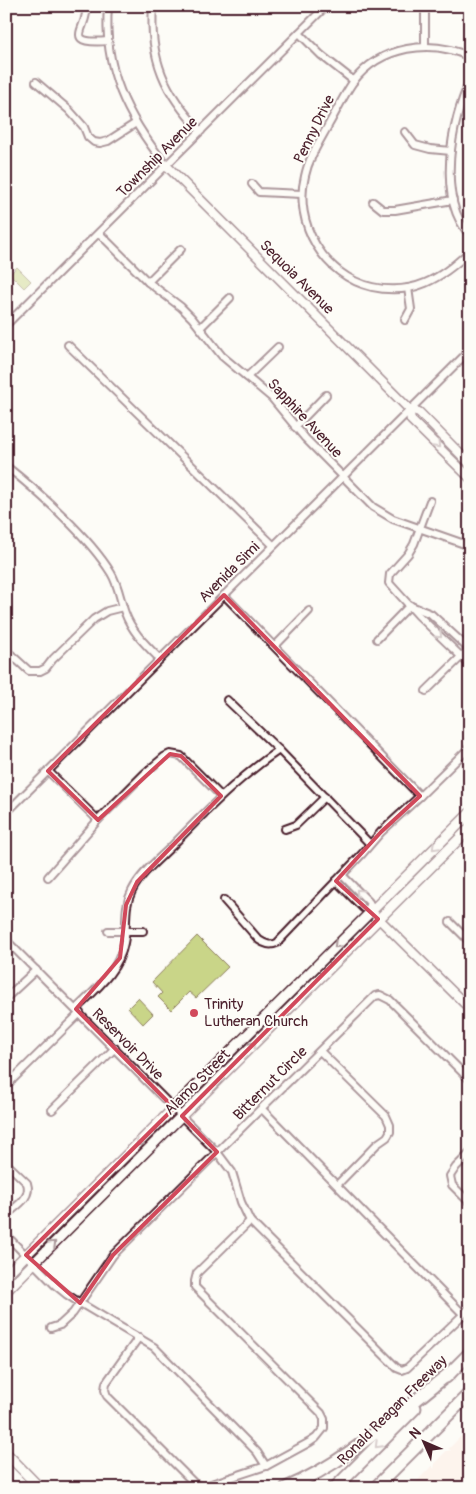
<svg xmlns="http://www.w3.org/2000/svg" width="476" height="1494" viewBox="0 0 476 1494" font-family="Pangolin,sans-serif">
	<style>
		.built { fill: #fcebe0 }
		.green { fill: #c9d588; stroke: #8a7a5a }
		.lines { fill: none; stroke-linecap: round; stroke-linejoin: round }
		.minor-casing { stroke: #4a1f2b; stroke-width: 10 }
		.tertiary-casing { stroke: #4a1f2b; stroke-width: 11 }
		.secondary-casing { stroke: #4a1f2b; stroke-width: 12 }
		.motorway-casing { stroke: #4a1f2b; stroke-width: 15 }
		.minor { stroke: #fdfcf7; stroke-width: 6 }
		.tertiary { stroke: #fdfcf7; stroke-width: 8 }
		.secondary { stroke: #fdfcf7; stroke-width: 9 }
		.motorway { stroke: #fdfcf7; stroke-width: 11 }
		.oneway { stroke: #ac999b }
		.marked { fill: none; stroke: #d1495b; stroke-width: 4; stroke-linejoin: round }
		.poi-dot { fill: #d1495b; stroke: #fdfcf7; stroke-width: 2 }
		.labels { text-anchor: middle; stroke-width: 4; stroke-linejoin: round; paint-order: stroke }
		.street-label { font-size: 15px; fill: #4a1f2b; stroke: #fdfcf7 }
		.poi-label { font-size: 15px; fill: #4a1f2b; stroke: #fdfcf7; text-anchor: start }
	</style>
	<rect width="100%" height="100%" fill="#fdfcf7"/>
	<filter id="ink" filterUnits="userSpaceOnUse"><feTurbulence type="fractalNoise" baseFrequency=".02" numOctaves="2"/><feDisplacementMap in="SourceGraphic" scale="10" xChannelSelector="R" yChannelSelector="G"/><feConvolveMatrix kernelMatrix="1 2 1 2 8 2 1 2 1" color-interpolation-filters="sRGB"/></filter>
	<g filter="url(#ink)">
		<path class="built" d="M470,1427V1488H410Z"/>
		<g class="green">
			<path d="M17,267L31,281L24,288L10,274Z"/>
			<path d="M197,936L228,967L196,998L189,992L171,1010L158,997L162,993L152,982Z"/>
			<path d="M138,998L153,1014L143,1024L128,1008Z"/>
		</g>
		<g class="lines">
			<defs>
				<g id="minor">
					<path d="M86,6C90,27 59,45 108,41"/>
					<path d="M108,6C103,69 127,117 166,165"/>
					<path d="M153,6C149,59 165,94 201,131"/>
					<path d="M425,10V47"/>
					<path d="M299,33L321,55L354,81"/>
					<path d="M470,57C431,38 380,46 353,82C344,95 337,110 329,124C320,141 309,157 305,176C293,223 324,276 372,287C413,296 441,279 470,251"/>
					<path d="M470,81C451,122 436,199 470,235"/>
					<path d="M36,82L69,110L84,127L88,137L94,142L100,143L108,141L136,123"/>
					<path d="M405,132L415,145L430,149L451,151"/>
					<path d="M252,184L259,192L302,194"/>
					<path d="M373,202L383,210H395L453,200"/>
					<path d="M99,233L148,282L181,307L192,318L222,356L272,398L305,438L373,507L393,519L470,546"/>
					<path d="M148,282L181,249"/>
					<path d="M405,320L411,309L408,288"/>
					<path d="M6,325L326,6"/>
					<path d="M200,328L230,298"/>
					<path d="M68,345L273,545"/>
					<path d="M247,377L278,347"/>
					<path d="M295,427L326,395"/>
					<path d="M6,466C40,493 89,537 111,573C119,586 120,600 125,613C132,632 146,645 160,659"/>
					<path d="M430,501L414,544L408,554L390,574L389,583L418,615L470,665"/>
					<path d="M224,595L420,796"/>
					<path d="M411,606L431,614L470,650"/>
					<path d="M377,639L410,605"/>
					<path d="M275,646L309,611"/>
					<path d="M6,650L29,671H40L46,668L53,659L94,619L107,611L123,607"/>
					<path d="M426,691L469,649"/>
					<path d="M227,700L279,750L370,844"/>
					<path d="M48,771L98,820"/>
					<path d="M6,813L470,350"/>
					<path d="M285,829L296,825L325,797"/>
					<path d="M342,875L369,902L371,911"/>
					<path d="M48,877L98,820L145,773L164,757L170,754L181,756L221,796"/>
					<path d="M336,881L363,908L371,911"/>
					<path d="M224,900L259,940C265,944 270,946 277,943L362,854L381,832L420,796L470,747"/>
					<path d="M450,922L470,942"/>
					<path d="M108,931H143"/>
					<path d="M6,940L217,1152L232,1172L241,1202L250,1221L397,1368L402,1370L407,1368L470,1308"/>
					<path d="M6,998L36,970"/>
					<path d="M76,1009C95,990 119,971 124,943C128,925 123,908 132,891C141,873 158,860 172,846C206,811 239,777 279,750"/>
					<path d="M320,1051L386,1116L390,1125V1132L387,1137L377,1144L338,1184"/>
					<path d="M9,1083L80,1013"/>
					<path d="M262,1109L463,1314"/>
					<path d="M52,1110L115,1048"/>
					<path d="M470,1153L456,1167L450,1176L452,1185L470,1203"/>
					<path d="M6,1163L27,1183C32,1198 16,1206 6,1215"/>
					<path d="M6,1235L55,1285L66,1294L80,1303L154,1347L257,1452L266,1466"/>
					<path d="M51,1328L60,1325L73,1313L113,1255L375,996L380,995L390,1000L470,1080"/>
					<path d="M139,1337L106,1383L105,1390L107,1396L194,1483L200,1486H205L266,1466L310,1442L316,1438L324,1428V1419L321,1413L195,1287V1281L197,1273L250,1221"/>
				</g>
				<g id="tertiary">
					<path d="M166,165L409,409L419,412L470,464"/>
					<path d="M409,409L411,420L470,478"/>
					<path d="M371,911L470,1009"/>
				</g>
				<g id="secondary">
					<path d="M6,1275L470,813"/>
					<path d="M6,1291L470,828"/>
					<path d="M6,1453L40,1488"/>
					<path d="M6,1468L26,1488"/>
				</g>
				<g id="motorway">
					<path d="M446,1377L470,1353"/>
					<path d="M286,1488C348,1462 398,1413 450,1373"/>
					<path d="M335,1488L415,1408"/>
					<path d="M375,1488L470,1393"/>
				</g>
			</defs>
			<use href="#minor" class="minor-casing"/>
			<use href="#tertiary" class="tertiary-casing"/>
			<use href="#secondary" class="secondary-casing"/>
			<use href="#motorway" class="motorway-casing"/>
			<use href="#minor" class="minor"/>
			<use href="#tertiary" class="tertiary"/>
			<use href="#secondary" class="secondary"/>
			<use href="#motorway" class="motorway"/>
		</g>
		<defs><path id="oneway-chevron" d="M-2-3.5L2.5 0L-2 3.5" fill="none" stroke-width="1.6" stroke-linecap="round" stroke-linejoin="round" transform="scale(1.25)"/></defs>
		<g class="oneway">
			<use href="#oneway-chevron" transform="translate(437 445) rotate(45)"/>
			<use href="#oneway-chevron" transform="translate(439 635) rotate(44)"/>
			<use href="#oneway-chevron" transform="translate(435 847) rotate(135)"/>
			<use href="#oneway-chevron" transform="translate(359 892) rotate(-135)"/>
			<use href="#oneway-chevron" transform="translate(337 945) rotate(135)"/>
			<use href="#oneway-chevron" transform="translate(253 1045) rotate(-45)"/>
			<use href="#oneway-chevron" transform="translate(139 1143) rotate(135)"/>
			<use href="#oneway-chevron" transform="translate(53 1244) rotate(-44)"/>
			<use href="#oneway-chevron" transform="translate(378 1445) rotate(135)"/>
		</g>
	</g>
	<path d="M0 0H476V1494H0ZM224,595L420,796L381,832L336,881L378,919L182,1116L217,1152L113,1255L80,1303L26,1255L174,1108L76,1009L120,958L126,905L137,882L221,796L181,756L170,754L98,820L48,771Z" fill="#fdfcf7" fill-opacity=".55" fill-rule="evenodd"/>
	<path class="marked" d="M224,595L420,796L381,832L336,881L378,919L182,1116L217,1152L113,1255L80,1303L26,1255L174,1108L76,1009L120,958L126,905L137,882L221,796L181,756L170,754L98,820L48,771Z"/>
	<circle class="poi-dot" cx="194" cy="1013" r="5"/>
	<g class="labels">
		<g class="street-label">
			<text transform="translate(314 129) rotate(-64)" y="5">Penny Drive</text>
			<text transform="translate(157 157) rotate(-45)" y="5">Township Avenue</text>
			<text transform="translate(297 277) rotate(45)" y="5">Sequoia Avenue</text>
			<text transform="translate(305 418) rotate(47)" y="5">Sapphire Avenue</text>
			<text transform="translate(229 572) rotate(-45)" y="5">Avenida Simi</text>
			<text transform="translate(128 1044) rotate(45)" y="5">Reservoir Drive</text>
			<text transform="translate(197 1082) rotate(-45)" y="5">Alamo Street</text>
			<text transform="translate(270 1083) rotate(-45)" y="5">Bitternut Circle</text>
			<text transform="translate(392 1410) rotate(-45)" y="5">Ronald Reagan Freeway</text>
		</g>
		<g class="poi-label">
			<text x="204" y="1009">Trinity<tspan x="204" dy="17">Lutheran Church</tspan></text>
		</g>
	</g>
	<rect width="476" height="1494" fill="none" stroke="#fdfcf7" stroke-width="25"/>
	<rect x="12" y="12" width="451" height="1469" fill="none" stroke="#4a1f2b" stroke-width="2" filter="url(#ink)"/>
	<g transform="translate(424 1442) rotate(315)" stroke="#fdfcf7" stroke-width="4" paint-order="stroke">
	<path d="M0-4L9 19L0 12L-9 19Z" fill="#4a1f2b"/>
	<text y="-8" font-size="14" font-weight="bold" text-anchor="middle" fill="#4a1f2b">N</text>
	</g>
</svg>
